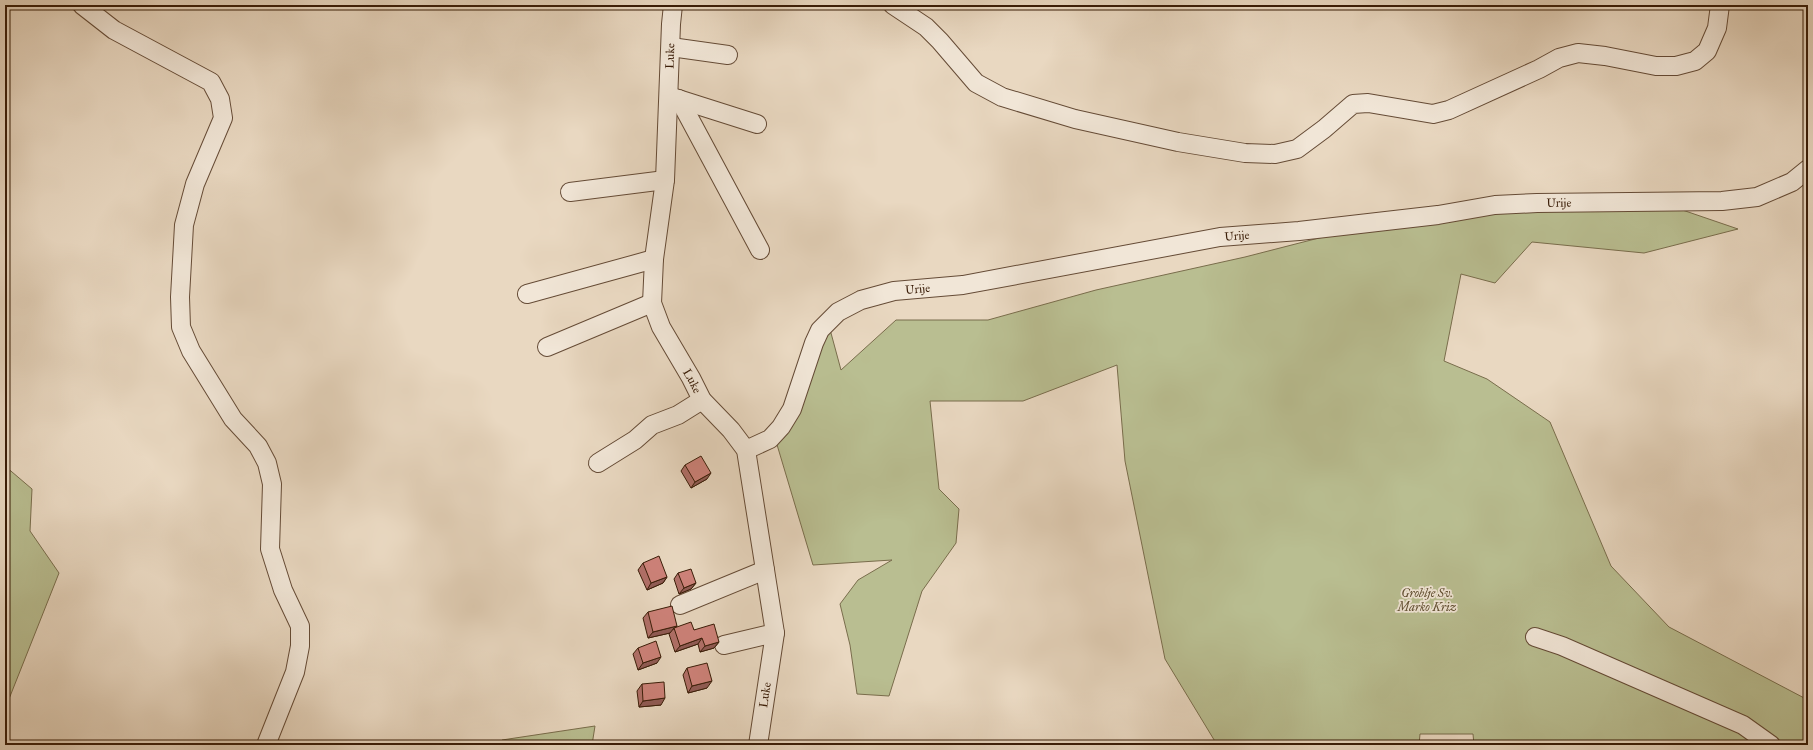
<svg xmlns="http://www.w3.org/2000/svg" width="1813" height="750" viewBox="0 0 1813 750" font-family="'IM FELL Great Primer',serif">
	<style>
		.green { fill: #b9be91; stroke: #796d4c }
		.lines { fill: none; stroke-linecap: round; stroke-linejoin: round }
		.minor-casing { stroke: #654b36; stroke-width: 20 }
		.minor { stroke: #f1e6d7; stroke-width: 18 }
		.wall { fill: #b17069; stroke: #391c07 }
		.shaded-wall { fill: #905b55; stroke: #391c07 }
		.building { fill: #ce827a; stroke: #391c07 }
		.labels { text-anchor: middle; stroke-width: 3.5; stroke-linejoin: round; paint-order: stroke }
		.street-label { font-size: 12px; fill: #391c07; stroke: #f1e6d7 }
		.park-label { font-size: 12px; font-style: italic; fill: #5f4d30; stroke: #f1e6d7 }
	</style>
	<rect width="100%" height="100%" fill="#e9d8c1"/>
	<filter id="stains"><feTurbulence type="fractalNoise" baseFrequency=".005" numOctaves="4"/><feColorMatrix values="0 0 0 0 .2 0 0 0 0 .09 0 0 0 0 .02 0 0 0 .5 -.17"/></filter>
	<radialGradient id="worn" r=".72"><stop offset=".6" stop-color="#630" stop-opacity="0"/><stop offset="1" stop-color="#630" stop-opacity=".3"/></radialGradient>
	<g class="green">
		<path d="M1659,202L1738,229L1644,253L1532,242L1495,283L1461,274L1444,361L1487,379L1550,422L1611,566L1669,627L1808,700V745H1474L1473,734H1420L1419,745H1222L1216,743L1165,659L1125,461L1117,365L1023,401H930L939,489L959,509L956,543L922,591L889,696L857,694L850,645L840,604L858,580L892,560L813,565L775,438L828,322L841,370L896,320H988L1096,290L1245,257L1420,212Z"/>
		<path d="M5,466L32,489L30,531L59,573L5,709Z"/>
		<path d="M595,726L592,745H497L502,740Z"/>
	</g>
	<g class="lines">
		<defs>
			<g id="minor">
				<path d="M82,5L114,30L211,82L220,99L223,118L195,184L184,225L180,297L181,327L191,351L233,419L258,446L267,463L272,484L270,549L283,590L300,626V646L295,672L266,745"/>
				<path id="s1" d="M673,5L671,24L665,180L654,259L652,303L661,327L691,378L702,400L731,430L746,450L775,633L758,745"/>
				<path d="M893,5L926,27L940,41L976,83L1002,97L1075,119L1178,142L1245,153L1275,154L1297,149L1324,129L1353,104L1368,103L1433,114L1449,110L1539,69L1559,58L1578,53L1605,56L1656,66H1676L1695,61L1707,51L1717,28L1720,5"/>
				<path d="M671,47L728,55"/>
				<path d="M672,97L757,124"/>
				<path d="M679,99L760,250"/>
				<path d="M570,192L665,180"/>
				<path d="M527,294L654,259"/>
				<path d="M547,347L652,303"/>
				<path id="s2" d="M746,450L770,439L781,427L792,409L814,343L820,330L838,312L861,300L894,291L963,285L1220,237L1299,231L1438,215L1495,205L1537,203L1722,201L1757,197L1792,182L1808,169"/>
				<path d="M598,463L635,440L652,425L678,415L702,400"/>
				<path d="M680,605L765,570"/>
				<path d="M1535,637L1562,646L1743,725L1771,745"/>
				<path d="M724,645L775,633"/>
			</g>
		</defs>
		<use href="#minor" class="minor-casing"/>
		<use href="#minor" class="minor"/>
	</g>
	<g class="wall">
		<path d="M685,465L707,479L691,488L681,471Z"/>
		<path d="M643,563L667,577L663,583L647,590L638,570Z"/>
		<path d="M678,573L696,583L691,589L679,594L674,579Z"/>
		<path d="M648,612L677,626L676,627L694,630L719,642L714,648L700,652L698,644L675,652L669,634L670,633L648,638L643,618Z"/>
		<path d="M638,648L657,663L638,670L633,654Z"/>
		<path d="M687,668L707,688L688,693L683,675Z"/>
		<path d="M642,684L661,705L639,707L637,691Z"/>
	</g>
	<g class="shaded-wall">
		<path d="M711,473L707,479L691,488L695,482Z"/>
		<path d="M667,577L663,583L647,590L651,583Z"/>
		<path d="M696,583L691,589L679,594L684,588Z"/>
		<path d="M677,626L674,630V628L670,633L648,638L653,632Z"/>
		<path d="M702,638L698,644L675,652L680,646Z"/>
		<path d="M719,642L714,648L700,652L705,646Z"/>
		<path d="M661,657L657,663L638,670L643,663Z"/>
		<path d="M712,681L707,688L688,693L692,686Z"/>
		<path d="M665,698L661,705L639,707L643,701Z"/>
	</g>
	<g class="building">
		<path d="M701,456L711,473L695,482L685,465Z"/>
		<path d="M659,556L667,577L651,583L643,563Z"/>
		<path d="M691,569L696,583L684,588L678,573Z"/>
		<path d="M672,606L677,626L653,632L648,612Z"/>
		<path d="M691,622L694,630L714,624L719,642L705,646L702,638L680,646L674,628Z"/>
		<path d="M656,641L661,657L643,663L638,648Z"/>
		<path d="M707,663L712,681L692,686L687,668Z"/>
		<path d="M664,682L665,698L643,701L642,684Z"/>
	</g>
	<g class="labels">
		<g class="street-label">
			<text transform="translate(670 56) rotate(-88)" y="4">Luke</text>
			<text dy="4" stroke="none"><textPath href="#s2" startOffset="905">Urije</textPath></text>
			<text dy="4" stroke="none"><textPath href="#s2" startOffset="581">Urije</textPath></text>
			<text dy="4" stroke="none"><textPath href="#s2" startOffset="257">Urije</textPath></text>
			<text dy="4" stroke="none"><textPath href="#s1" startOffset="387">Luke</textPath></text>
			<text transform="translate(765 695) rotate(-81)" y="4">Luke</text>
		</g>
		<g class="park-label">
			<text x="1427" y="597">Groblje Sv.<tspan x="1427" dy="14">Marko Kriz</tspan></text>
		</g>
	</g>
	<rect width="1813" height="750" fill="none" stroke="#e9d8c1" stroke-width="20"/>
	<rect x="6" y="6" width="1801" height="738" fill="none" stroke="#391c07" stroke-width="2"/>
	<rect x="10" y="10" width="1793" height="730" fill="none" stroke="#391c07"/>
	<rect width="100%" height="100%" filter="url(#stains)"/>
	<rect width="100%" height="100%" fill="url(#worn)"/>
</svg>
